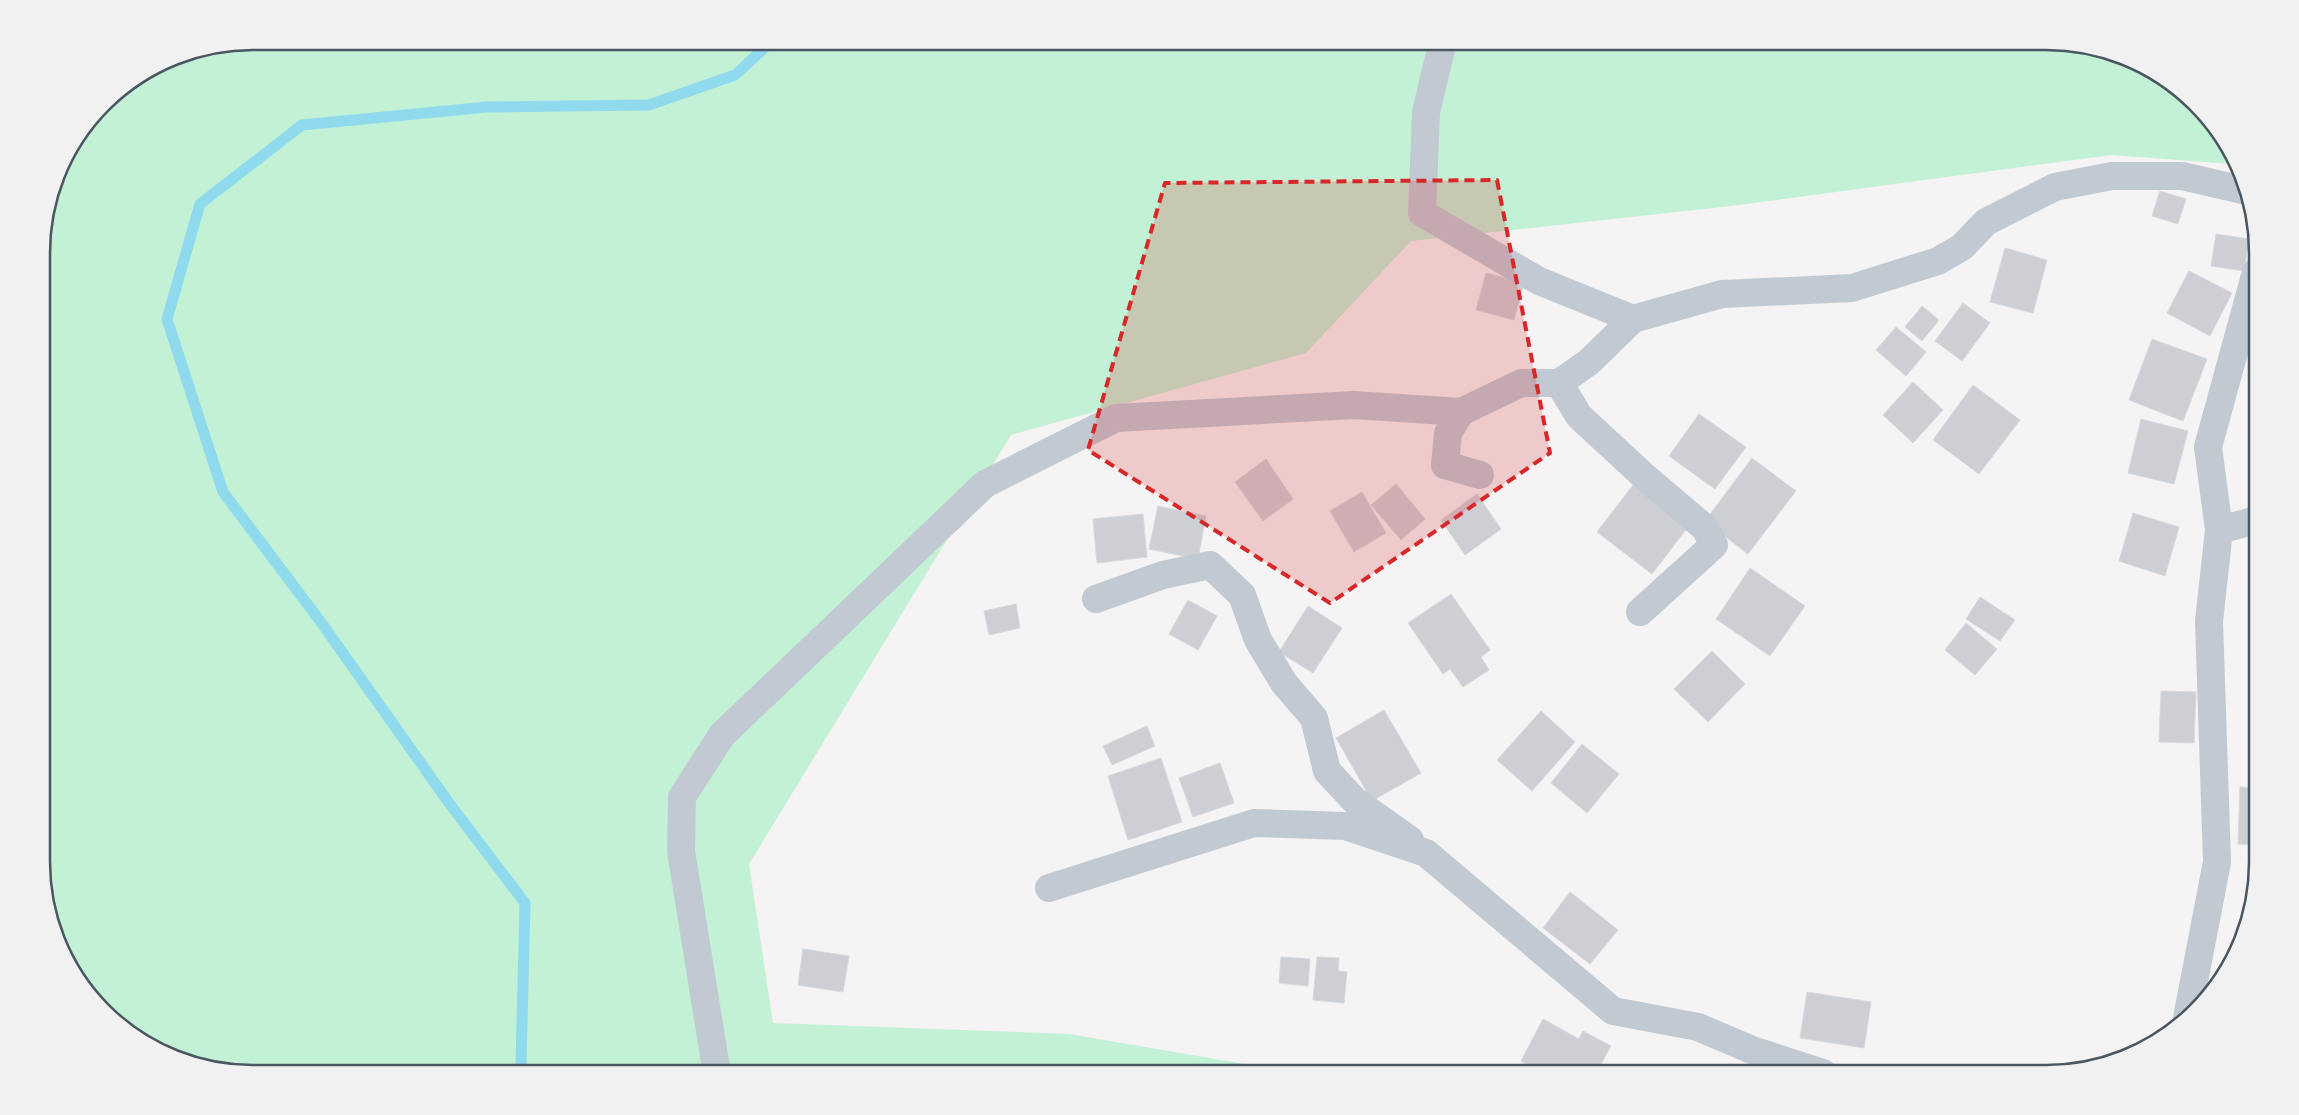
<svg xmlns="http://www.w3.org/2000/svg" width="2299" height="1115" viewBox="0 0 2299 1115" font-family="'Public Sans',sans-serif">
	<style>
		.green { fill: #c3f1d5 }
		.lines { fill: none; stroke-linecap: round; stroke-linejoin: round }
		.stream { stroke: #90daee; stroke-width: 11 }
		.building { fill: #cdcfd5; stroke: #d7d9de }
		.minor { stroke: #c1cad2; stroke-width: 28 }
		.marked { fill: #d62828; fill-opacity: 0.2; stroke: #d62828; stroke-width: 4; stroke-dasharray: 10 6; stroke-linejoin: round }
		.rim { fill: none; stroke: #4a5661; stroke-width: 2.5 }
	</style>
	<rect width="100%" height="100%" fill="#f5f3f3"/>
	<path class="green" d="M253,41H2046L2139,63L2185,94L2222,135L2233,164L2111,155L1731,206L1411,241L1306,353L1011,435L749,864L773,1023L1069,1034L1297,1073L253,1074L160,1052L85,991L57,943L43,890L42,239L63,159L113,94L172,57Z"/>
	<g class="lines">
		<path class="stream" d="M516,1074L521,1064L525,903L449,803L323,625L223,492L167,319L200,204L302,125L487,107L649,105L735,75L772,41"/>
	</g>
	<g class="building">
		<path d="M2160,191L2186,199L2178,224L2152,216Z"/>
		<path d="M2216,234L2249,239L2244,271L2211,266Z"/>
		<path d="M2005,248L2047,260L2033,313L1990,302Z"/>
		<path d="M2189,271L2232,293L2210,336L2167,313Z"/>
		<path d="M1486,273L1524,283L1514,320L1476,310Z"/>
		<path d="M1963,303L1990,323L1962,361L1935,341Z"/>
		<path d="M1922,306L1939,320L1922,341L1905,327Z"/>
		<path d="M1896,327L1926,352L1906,376L1876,350Z"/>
		<path d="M2152,339L2207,359L2183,421L2129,400Z"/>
		<path d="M1913,382L1943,410L1913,443L1883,415Z"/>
		<path d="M1973,385L2020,420L1979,474L1933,440Z"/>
		<path d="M1699,414L1746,447L1715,489L1669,456Z"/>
		<path d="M2141,419L2188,431L2174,484L2128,473Z"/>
		<path d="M1752,458L1796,491L1748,554L1705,521Z"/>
		<path d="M1266,459L1293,499L1263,521L1235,482Z"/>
		<path d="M1396,484L1425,519L1401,540L1371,505Z"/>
		<path d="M1633,485L1688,527L1652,574L1597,532Z"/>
		<path d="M1362,492L1386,533L1354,552L1330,511Z"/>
		<path d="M1477,494L1501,529L1465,555L1441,520Z"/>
		<path d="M1158,506L1206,516L1198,559L1149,549Z"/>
		<path d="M2133,513L2179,527L2165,576L2119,561Z"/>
		<path d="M1143,514L1147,557L1097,563L1093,519Z"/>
		<path d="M1750,568L1805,606L1770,656L1716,619Z"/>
		<path d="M1451,594L1490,650L1481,657L1489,670L1463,687L1450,669L1443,674L1408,623Z"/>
		<path d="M1980,597L2015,620L2000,641L1966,619Z"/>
		<path d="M1188,600L1217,616L1198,650L1169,634Z"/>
		<path d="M1016,604L1020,628L989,635L984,611Z"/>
		<path d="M1308,606L1342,628L1313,673L1279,652Z"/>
		<path d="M1966,623L1997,649L1975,675L1945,650Z"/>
		<path d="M1712,651L1745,684L1708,722L1674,689Z"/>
		<path d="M2161,691L2196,692L2194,743L2159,742Z"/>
		<path d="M1384,710L1421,773L1372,801L1336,738Z"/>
		<path d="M1541,711L1575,742L1532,791L1497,760Z"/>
		<path d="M1147,726L1155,746L1112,765L1103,746Z"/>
		<path d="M1582,744L1619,774L1587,813L1551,783Z"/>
		<path d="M1161,758L1182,822L1128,840L1108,776Z"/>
		<path d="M1220,763L1234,803L1193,817L1179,778Z"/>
		<path d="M2240,787L2258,788V845L2238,844Z"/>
		<path d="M1570,892L1618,930L1590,964L1543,928Z"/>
		<path d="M803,949L849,956L843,992L798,985Z"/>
		<path d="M1281,957L1310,959L1308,986L1279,983Z"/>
		<path d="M1317,957L1339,958L1338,971L1347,972L1344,1003L1313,1000Z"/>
		<path d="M1807,992L1871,1002L1864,1048L1800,1038Z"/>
		<path d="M1543,1019L1579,1039L1583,1031L1611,1046L1596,1073H1544L1521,1061Z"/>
	</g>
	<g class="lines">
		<g class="minor">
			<path d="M1443,41L1426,112L1422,213L1539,281L1633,319L1722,294L1852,288L1938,261L1962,247L1986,222L2055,187L2112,176H2182L2243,190"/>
			<path d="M1559,383L1579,416L1646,478L1705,528L1714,545L1640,612"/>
			<path d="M1461,412L1448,433L1445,465L1480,475"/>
			<path d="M2219,530L2257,520"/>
			<path d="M1096,599L1163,575L1210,565L1242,595L1258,640L1284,683L1314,718L1327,771L1355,801L1410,840"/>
			<path d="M1049,888L1254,823L1345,826L1426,853L1613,1011L1698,1027L1752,1050L1823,1073"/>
			<path d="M2187,1018L2217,862L2209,621L2219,530L2208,447L2256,272"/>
			<path d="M717,1074L681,851L682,797L722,735L985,484L1116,418L1354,405L1461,412L1521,383H1559L1589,362L1633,319"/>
		</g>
	</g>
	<path class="marked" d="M1497,180L1550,453L1330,603L1088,450L1165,183Z"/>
	<path d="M0 0H2299V1115H0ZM253 50H2046A203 203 0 0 1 2249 253V862A203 203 0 0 1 2046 1065H253A203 203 0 0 1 50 862V253A203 203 0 0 1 253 50Z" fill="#f1f1f2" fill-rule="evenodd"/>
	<path class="rim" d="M253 50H2046A203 203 0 0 1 2249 253V862A203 203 0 0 1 2046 1065H253A203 203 0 0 1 50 862V253A203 203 0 0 1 253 50Z"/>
</svg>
